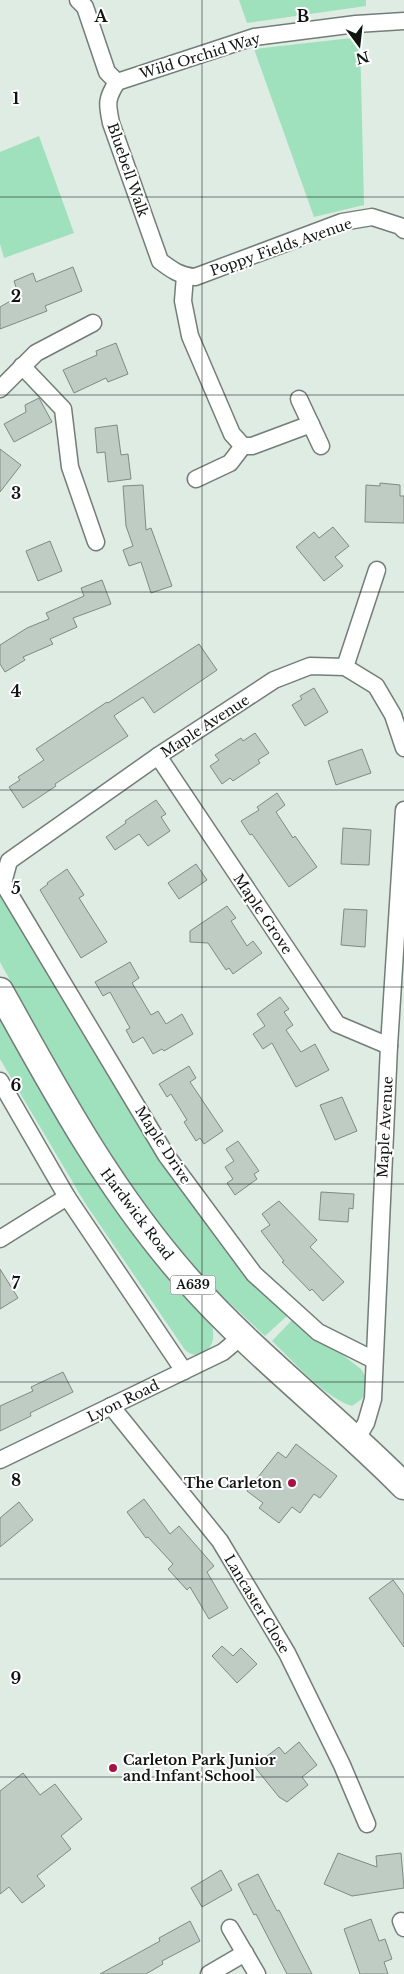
<svg xmlns="http://www.w3.org/2000/svg" width="404" height="1974" viewBox="0 0 404 1974" font-family="'Libre Baskerville',serif">
	<style>
		.green { fill: #a0e1bd }
		.building { fill: #bfccc4; stroke: #7e8b83 }
		.lines { fill: none; stroke-linecap: round; stroke-linejoin: round }
		.street-casing { stroke: #727e77; stroke-width: 19 }
		.primary-casing { stroke: #727e77; stroke-width: 29 }
		.street { stroke: #fff; stroke-width: 16 }
		.primary { stroke: #fff; stroke-width: 26 }
		.grid { fill: none; stroke: #101512; stroke-width: 1; stroke-opacity: 0.55 }
		.poi-dot { fill: #a71144; stroke: #fff; stroke-width: 2 }
		.labels { text-anchor: middle; stroke-width: 4; stroke-linejoin: round; paint-order: stroke }
		.shield { fill: #fff; stroke: #585b59; stroke-width: 1 }
		.shield-label { font-size: 12px; font-weight: bold; fill: #101512 }
		.street-label { font-size: 14px; fill: #101512; stroke: #fff }
		.poi-label { font-size: 14px; font-weight: bold; fill: #101512; stroke: #fff; text-anchor: end }
		.grid-label { font-size: 16px; text-anchor: middle; font-weight: bold; fill: #101512; stroke: #fff; stroke-width: 4; stroke-linejoin: round; paint-order: stroke }
	</style>
	<rect width="100%" height="100%" fill="#deece4"/>
	<g class="green">
		<path d="M239,0H366V6L247,23Z"/>
		<path d="M360,37L364,205L314,217L254,49Z"/>
		<path d="M39,136L74,233L4,258L0,244V152Z"/>
		<path d="M0,893L229,1249L287,1316L265,1336L205,1280L136,1196L74,1096L0,962Z"/>
		<path d="M0,1016L212,1322C212,1327 214,1333 213,1339C211,1353 195,1360 185,1350L85,1203L0,1059Z"/>
		<path d="M294,1318L361,1369C372,1386 369,1396 352,1406C325,1398 293,1361 272,1341Z"/>
	</g>
	<g class="building">
		<path d="M73,267L82,291L45,306L47,311L0,329V307L19,296L14,281L33,273L36,282Z"/>
		<path d="M116,343L128,374L108,382L106,378L74,393L63,370L97,355L96,351Z"/>
		<path d="M39,398L52,422L14,442L4,424L26,412L25,405Z"/>
		<path d="M117,425L121,455L128,454L131,479L108,482L105,452L97,453L95,428Z"/>
		<path d="M0,449L21,465L0,492Z"/>
		<path d="M380,483L400,485V496H404V523L365,522L366,485L380,486Z"/>
		<path d="M143,485L146,530L151,528L172,586L151,593L141,562L129,566L123,550L133,546L126,526L123,486Z"/>
		<path d="M333,527L349,546L335,557L343,566L324,581L296,547L314,532L319,538Z"/>
		<path d="M50,541L62,571L38,581L26,551Z"/>
		<path d="M102,580L111,604L73,618L77,627L50,639L53,644L23,657L25,660L5,672L0,664V645L27,628L49,619L46,613L84,596L81,588Z"/>
		<path d="M199,644L217,670L154,713L143,697L115,715L114,716L128,736L55,784L56,786L23,808L9,787L20,780L18,777L44,760L36,749L107,702L108,703Z"/>
		<path d="M314,688L328,712L305,726L292,705L302,699L300,696Z"/>
		<path d="M255,733L269,753L258,760L260,763L233,781L230,778L222,784L210,766L219,760L215,755L241,738L243,741Z"/>
		<path d="M362,749L371,773L336,785L328,761Z"/>
		<path d="M277,793L285,805L276,812L293,838L295,836L317,867L289,887L252,834L250,835L241,821L259,810L257,807Z"/>
		<path d="M156,800L166,814L161,817L170,831L148,846L139,834L115,850L106,837L126,823L125,821Z"/>
		<path d="M343,828L371,830L369,865L341,864Z"/>
		<path d="M196,864L207,880L179,899L168,883Z"/>
		<path d="M67,869L84,895L79,898L107,942L81,958L40,890L48,884L47,883Z"/>
		<path d="M227,906L236,918L231,921L247,946L253,941L262,953L233,974L229,968L226,970L208,943L190,942V931Z"/>
		<path d="M344,909L367,910L365,947L341,945Z"/>
		<path d="M130,962L139,978L132,983L151,1015L158,1011L166,1024L182,1014L193,1034L164,1051L162,1049L153,1054L143,1037L133,1043L126,1030L130,1028L110,992L103,996L95,982Z"/>
		<path d="M280,997L289,1009L284,1012L293,1025L286,1030L301,1052L315,1044L329,1070L296,1087L272,1043L263,1049L253,1034L265,1026L257,1014Z"/>
		<path d="M189,1066L196,1078L190,1082L223,1131L204,1144L200,1138L196,1141L184,1122L187,1120L171,1094L167,1097L159,1084Z"/>
		<path d="M342,1097L357,1131L335,1140L320,1105Z"/>
		<path d="M238,1141L259,1171L254,1174L257,1179L235,1195L227,1183L233,1179L225,1167L234,1161L226,1149Z"/>
		<path d="M321,1192L354,1194L353,1209L349,1208L348,1222L319,1220Z"/>
		<path d="M279,1201L317,1240L310,1247L344,1282L323,1301L312,1289L310,1291L282,1262L284,1261L261,1231L270,1225L262,1214Z"/>
		<path d="M0,1269L18,1298L0,1309Z"/>
		<path d="M63,1372L73,1392L30,1413L31,1416L0,1431V1406L33,1391L31,1387Z"/>
		<path d="M296,1444L337,1476L320,1498L314,1494L300,1513L292,1507L279,1523L259,1508L263,1503L247,1491L278,1452L286,1458Z"/>
		<path d="M144,1499L170,1534L179,1526L214,1566L207,1572L228,1608L209,1619L190,1587L187,1590L168,1569L173,1564L148,1537L146,1538L127,1512Z"/>
		<path d="M19,1502L33,1520L0,1547V1518Z"/>
		<path d="M393,1580L404,1595V1647L369,1598Z"/>
		<path d="M222,1646L233,1656L241,1648L257,1664L237,1683L212,1656Z"/>
		<path d="M299,1742L317,1765L302,1777L308,1785L287,1802L279,1797L254,1766L279,1747L285,1754Z"/>
		<path d="M23,1773L40,1795L55,1784L82,1819L61,1836L71,1849L37,1876L45,1886L22,1903L9,1887L0,1894V1791Z"/>
		<path d="M338,1853L377,1867L376,1856L401,1853L404,1888L352,1896L324,1884Z"/>
		<path d="M221,1870L232,1890L202,1907L191,1888Z"/>
		<path d="M258,1874L277,1911L279,1910L312,1974H287L256,1914L254,1915L238,1884Z"/>
		<path d="M371,1919L379,1941L385,1939L392,1959L384,1962L388,1974H360L344,1929Z"/>
		<path d="M190,1921L200,1941L162,1961L163,1964L146,1974H100L160,1941L159,1938Z"/>
	</g>
	<g class="lines">
		<defs>
			<g id="street">
				<path d="M78,0L85,7L107,72L117,82"/>
				<path d="M117,82C106,99 107,104 111,123L160,261C172,270 180,276 195,277L342,222L372,217L400,226L404,230"/>
				<path d="M117,82L254,37L356,24L404,21"/>
				<path d="M185,276L183,301L190,336L232,434L243,446H252L311,424"/>
				<path d="M22,366L63,409L70,467L96,542"/>
				<path d="M0,389L36,353L93,323"/>
				<path d="M299,399L321,446"/>
				<path d="M196,479L230,463L243,446"/>
				<path d="M345,667L377,570"/>
				<path d="M158,756L337,1024L389,1046"/>
				<path d="M0,1081L67,1197L184,1371"/>
				<path d="M0,1239L67,1197"/>
				<path d="M374,1360L318,1332L254,1274L166,1155L3,883L9,861L158,756L274,680L310,666L345,667L376,686L393,715L404,748"/>
				<path d="M111,1406L220,1541L287,1653L342,1765L367,1824"/>
				<path d="M356,1440L366,1423L373,1399L389,1046L404,810"/>
				<path d="M0,1460L223,1352L242,1336"/>
				<path d="M401,1921L404,1928"/>
				<path d="M230,1928L257,1974"/>
				<path d="M209,1974L245,1953"/>
			</g>
			<path id="primary" d="M0,991C56,1092 110,1192 187,1279C253,1354 334,1415 404,1486"/>
		</defs>
		<use href="#street" class="street-casing"/>
		<use href="#primary" class="primary-casing"/>
		<use href="#street" class="street"/>
		<use href="#primary" class="primary"/>
	</g>
	<path class="grid" d="M202,0V1974M0,197H404M0,395H404M0,592H404M0,790H404M0,987H404M0,1184H404M0,1382H404M0,1579H404M0,1777H404"/>
	<g class="poi-dot">
		<circle cx="292" cy="1483" r="5"/>
		<circle cx="113" cy="1768" r="5"/>
	</g>
	<g class="labels">
		<rect class="shield" x="170.5" y="1275.5" width="45" height="19" rx="4"/>
		<g class="shield-label">
			<text x="193" y="1289">A639</text>
		</g>
		<g class="street-label">
			<text transform="translate(200 56) rotate(-17)" y="5">Wild Orchid Way</text>
			<text transform="translate(128 170) rotate(71)" y="5">Bluebell Walk</text>
			<text transform="translate(281 247) rotate(-19)" y="5">Poppy Fields Avenue</text>
			<text transform="translate(205 726) rotate(-33)" y="5">Maple Avenue</text>
			<text transform="translate(263 914) rotate(56)" y="5">Maple Grove</text>
			<text transform="translate(385 1127) rotate(-87)" y="5">Maple Avenue</text>
			<text transform="translate(163 1145) rotate(57)" y="5">Maple Drive</text>
			<text transform="translate(137 1214) rotate(53)" y="5">Hardwick Road</text>
			<text transform="translate(123 1401) rotate(-26)" y="5">Lyon Road</text>
			<text transform="translate(257 1604) rotate(59)" y="5">Lancaster Close</text>
		</g>
		<g class="poi-label">
			<text x="282" y="1488">The Carleton</text>
			<text x="123" y="1765" text-anchor="start">Carleton Park Junior<tspan x="123" dy="16">and Infant School</tspan></text>
		</g>
	</g>
	<g class="grid-label">
		<text x="101" y="22">A</text>
		<text x="303" y="22">B</text>
		<text x="16" y="104">1</text>
		<text x="16" y="302">2</text>
		<text x="16" y="499">3</text>
		<text x="16" y="697">4</text>
		<text x="16" y="894">5</text>
		<text x="16" y="1091">6</text>
		<text x="16" y="1289">7</text>
		<text x="16" y="1486">8</text>
		<text x="16" y="1684">9</text>
	</g>
	<g transform="translate(359 45) rotate(165)" stroke="#ffffff" stroke-width="4" paint-order="stroke">
	<path d="M0-4L9 19L0 12L-9 19Z" fill="#101512"/>
	<text y="-8" font-size="14" font-weight="bold" text-anchor="middle" fill="#101512">N</text>
	</g>
</svg>
